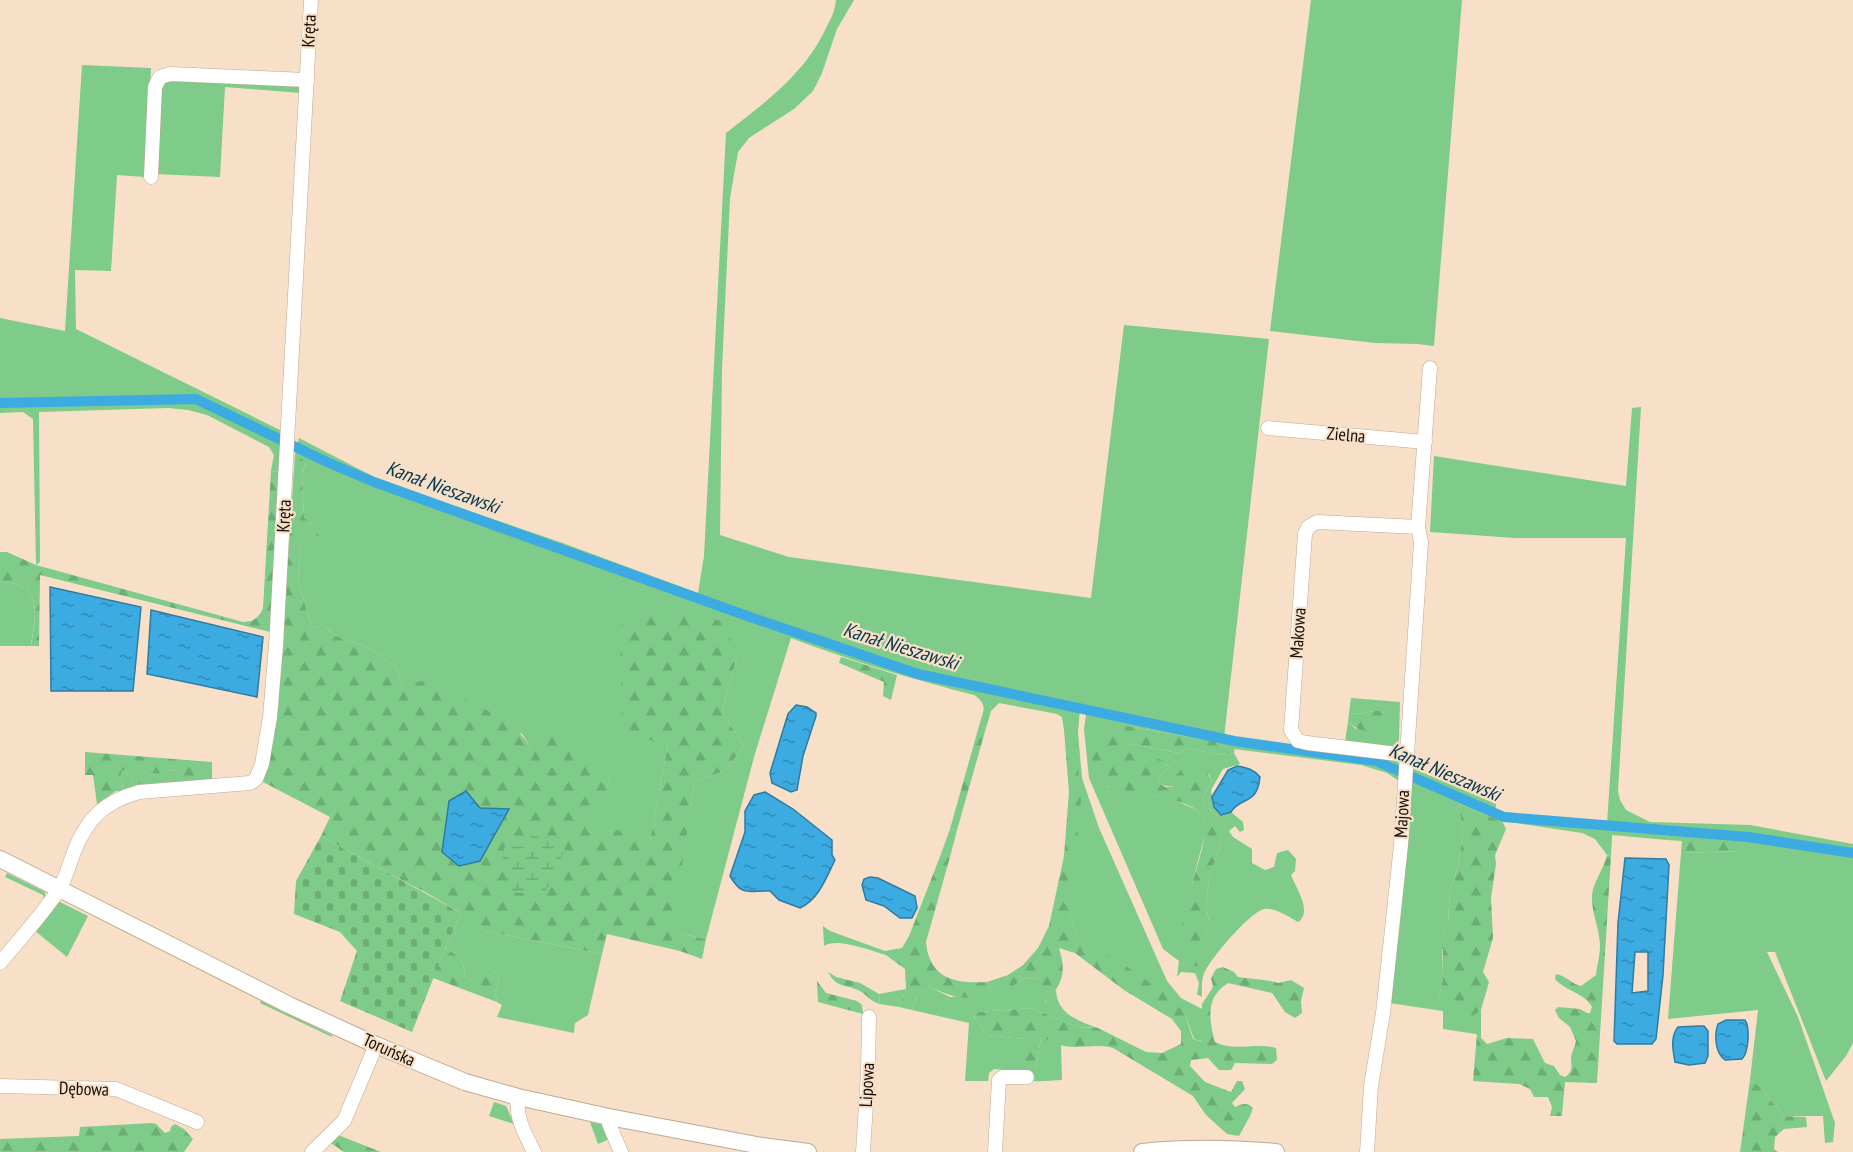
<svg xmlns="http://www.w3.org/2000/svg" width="1853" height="1152" viewBox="0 0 1853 1152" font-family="'PT Sans Narrow',sans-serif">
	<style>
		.grass { fill: #7ecb8a }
		.forest { fill: url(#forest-firs) }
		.wetland { fill: url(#wetland-marsh) }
		.cemetery { fill: url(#cemetery-stones) }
		.water { fill: url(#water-ripples); stroke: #307ba0; stroke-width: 1.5; fill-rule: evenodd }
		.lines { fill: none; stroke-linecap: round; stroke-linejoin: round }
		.canal { stroke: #3cabe2; stroke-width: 10 }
		.minor-casing { stroke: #bfa991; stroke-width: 15 }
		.major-casing { stroke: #bfa991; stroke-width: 18 }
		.minor { stroke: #fff; stroke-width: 14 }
		.major { stroke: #fff; stroke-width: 16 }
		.labels { text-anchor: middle; stroke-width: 4.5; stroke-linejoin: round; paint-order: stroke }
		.street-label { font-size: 18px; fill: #140c05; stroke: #f7e0c7 }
		.water-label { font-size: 20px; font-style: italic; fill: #07384e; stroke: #f7e0c7 }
	</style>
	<defs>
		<pattern id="forest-firs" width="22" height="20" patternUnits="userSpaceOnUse" patternTransform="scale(1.5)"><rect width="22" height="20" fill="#7ecb8a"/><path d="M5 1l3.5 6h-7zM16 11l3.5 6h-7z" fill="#6cad76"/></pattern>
		<pattern id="wetland-marsh" width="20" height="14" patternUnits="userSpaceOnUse" patternTransform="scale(1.5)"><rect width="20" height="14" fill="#7ecb8a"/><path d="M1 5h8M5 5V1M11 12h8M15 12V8" fill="none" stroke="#6cad76"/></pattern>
		<pattern id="cemetery-stones" width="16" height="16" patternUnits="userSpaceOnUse" patternTransform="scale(1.5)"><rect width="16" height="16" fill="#7ecb8a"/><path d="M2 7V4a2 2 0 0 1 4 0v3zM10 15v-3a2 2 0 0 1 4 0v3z" fill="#6cad76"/></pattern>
		<pattern id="water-ripples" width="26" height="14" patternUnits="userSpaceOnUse" patternTransform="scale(1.5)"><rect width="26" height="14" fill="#3cabe2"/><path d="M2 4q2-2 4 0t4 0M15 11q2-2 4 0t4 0" fill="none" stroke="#318ab5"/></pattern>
	</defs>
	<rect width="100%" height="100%" fill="#f7e0c7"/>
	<g class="grass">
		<path d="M836,0H854L837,29L822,73L813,91L794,109L749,138L738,152L730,198L722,369L720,535L789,557L1091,598L1124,325L1269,339L1224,738L1396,758L1400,762L1399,781L1387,773L1361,765L1234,749L1235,745L1127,726L1106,786L1172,799L1195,809L1203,816L1206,830L1185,911L1183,935L1205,933L1209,921L1206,904L1210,875L1222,841L1219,817L1205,806L1203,797L1212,782L1209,774C1195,779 1172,793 1159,783L1158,777L1169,767L1162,761L1119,750L1133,744L1178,753L1189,748L1218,755L1234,753L1240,764L1223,769L1211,790L1214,807L1221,814L1231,812L1243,822L1244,830L1240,832L1235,826L1229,831L1233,837L1252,849V863L1265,870L1274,867L1277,853L1288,850L1296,859L1295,871L1291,875C1296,888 1313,912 1298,922C1289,917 1275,907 1264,909C1250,912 1209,960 1204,974C1201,980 1202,990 1202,997L1197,994L1199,983L1195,973L1181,972L1177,977L1179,961L1163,949L1089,778L1084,729L1087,709L1080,708L1078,733L1082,778L1099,828L1167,981L1181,998L1202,1009L1203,1042L1194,1039L1185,1014L1076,932L1069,914L1075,733L1064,730L1062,717L1057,714L999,703L991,711L986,728L979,726C983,711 989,705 974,695C912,679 851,661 791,638L754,757L706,939L683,934L672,925L695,781L725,771L744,746L722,712L737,657L668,744L650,842L595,823L609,780L533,751L522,734L403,686L396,668L372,649L336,636L323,625L312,628L298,580L301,544L318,536L313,525L304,519L302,476L306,463L295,454L299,438L382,481L560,542L698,593L704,556L726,133C766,102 806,73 827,26C832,17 835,10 836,0Z"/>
		<path d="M1311,0H1462L1434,346L1418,344L1375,343L1270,331Z"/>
		<path d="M82,65L151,68L145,177L117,175L111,271L75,270L76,329L280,430L282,472L271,471L274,455L269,447L207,415L188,410L168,408L39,412L40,562L36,565L33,419L23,412L0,413V318L65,331Z"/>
		<path d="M167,79L299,83L301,93L225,87L220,177L155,174L161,87Z"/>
		<path d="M1641,407L1618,791L1620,800L1626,810L1650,822L1750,825L1853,844V1043L1846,1056L1826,1081L1775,952H1767L1798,1017L1835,1123L1833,1142L1825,1143L1823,1116H1784L1758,1085L1750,1080L1758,1010L1668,1019L1681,853L1742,851L1741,841L1668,834L1667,840L1612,835L1611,856L1607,855L1595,839L1582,833L1502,821L1458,804L1463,830L1458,867L1450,890L1448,923L1442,933L1443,979L1438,1001L1472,1017L1481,1010V1038L1476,1034L1443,1029V1011L1389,1003L1412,768L1496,804V811L1607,824L1626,538H1515L1430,532L1434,456L1626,486L1632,408Z"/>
		<path d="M0,582C44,583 36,614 31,646H0Z"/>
		<path d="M1351,698L1400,702L1399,740L1393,748L1345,741L1348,722L1356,729L1380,710L1358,714L1349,713Z"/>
		<path d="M168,769L177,771V777L172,785L123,791L121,771L125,770L133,782L141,779L140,773L147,771Z"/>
		<path d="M950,829L957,830L950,857L941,854Z"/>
		<path d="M7,873L45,892V900L43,895L5,877Z"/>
		<path d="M418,888L454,904L472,915L485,931L602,954L588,1015L575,1023L574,1033L497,1017L502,1005L497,1002L495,992L499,977L494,971L476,985L465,975C464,960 458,954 445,949L461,913Z"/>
		<path d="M58,901L88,916L67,957L34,930Z"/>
		<path d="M823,926L830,931L885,951L886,955C871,951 837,937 824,946Z"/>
		<path d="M1008,975L1004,981L1013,986L1025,978L1039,979L1046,1003L1056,990C1057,1014 1078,1021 1098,1028L1078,1027L1031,1008L978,1012L973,1016L987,1035L1025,1039L1026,1062L1036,1067L1041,1038L1051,1039L1061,1045L1062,1080C1044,1081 1017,1085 1004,1070L994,1069L989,1073L988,1081H965L969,1023L912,1010L917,996L930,987L950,997L991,993L987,982Z"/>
		<path d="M906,989L899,1007L880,1004L879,994Z"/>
		<path d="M261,1001L332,1035V1037L260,1003Z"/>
		<path d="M494,1102L506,1106L514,1124L489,1116Z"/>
		<path d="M590,1122L604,1125L612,1138L598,1144Z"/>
	</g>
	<g class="forest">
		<path d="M295,454L306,462L302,476L304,518L313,525L319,536L301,544L298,580L312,628L323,625L336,636L372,649L396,668L403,686L425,680L511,722L533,750L550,729C579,745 591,751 609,780L596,823L650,841L668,744L622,734L620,626L646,611L723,621L737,657L722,712L744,746L725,771L695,781L673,925L683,934L706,939L702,959L680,951L607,934L602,954L485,931C462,902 446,903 415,887C384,871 353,853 321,836L330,817L263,782L271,753L278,711Z"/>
		<path d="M271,471L282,472L270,632L40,575L39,646H31C36,614 44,583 0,582V552H7L36,565L243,622C253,622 259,618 263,608Z"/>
		<path d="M841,657L897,675L891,700L883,696L884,682L839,663Z"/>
		<path d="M1380,710L1388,716L1387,730C1371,735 1361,732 1348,722L1349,713L1358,714Z"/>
		<path d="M979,726L986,728L957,830L950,829Z"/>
		<path d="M1127,726L1235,745L1234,753L1218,755L1189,748L1178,753L1133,744L1120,750L1162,760L1169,767L1158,777L1159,783L1165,787H1173L1176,775L1185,766C1198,767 1207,768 1212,782L1203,797L1205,806L1225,822L1222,841L1210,875L1206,904L1209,921L1205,933L1210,939L1208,953L1202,967L1195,966C1190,957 1185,947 1183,936C1178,906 1215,836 1202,816C1191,796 1128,794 1107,786C1102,784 1097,779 1093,775L1089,759L1093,748L1102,746L1104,732L1117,736Z"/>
		<path d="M1064,730L1075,732L1081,801L1069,914L1076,932L1178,1002L1185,1014L1193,1039L1202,1042V1004L1213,987L1211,978L1216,969L1223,967L1234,972L1238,977C1249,979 1272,980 1278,983L1291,980L1304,988L1301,1001L1302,1013L1295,1018L1285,1012L1272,993L1228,983C1205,997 1209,1020 1215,1042C1234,1052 1256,1042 1276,1048L1277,1060L1272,1064L1235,1063L1231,1070H1219L1208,1058L1191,1060L1190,1066L1205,1082L1231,1092L1237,1081H1242L1245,1089L1232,1103L1235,1107C1242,1104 1247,1102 1253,1108L1250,1116L1239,1136L1227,1134L1206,1115L1193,1096L1113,1048C1097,1043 1081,1049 1064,1046C1055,1044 1051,1039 1041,1038L1036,1067L1025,1062V1039L987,1035L973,1016L978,1012L1031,1008L1078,1027L1098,1028L1146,1052L1162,1053L1181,1044V1031L1172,1019L1124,990L1075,953L1059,948C1067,975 1062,981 1047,1003L1038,988L1039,979L1025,978L1013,986H1006L1004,981L1008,975L1023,965L1038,948L1049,926L1064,856L1069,792Z"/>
		<path d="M85,752L212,762V780L172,785L167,783L168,780L177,777V771L168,769C161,775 156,774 147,771L140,773L142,782L139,784L133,782L125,770L121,771L123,791H116L97,804L93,775H85Z"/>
		<path d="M1458,804L1502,821L1506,829L1495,855L1496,864L1491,898L1493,938L1483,972L1489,982L1481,1010L1472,1017L1444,1007L1438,1001L1443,979V949L1434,942L1436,934L1442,933L1448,923L1450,890L1458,867L1463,830Z"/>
		<path d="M1668,834L1741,841L1743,851L1681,853L1682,841L1667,840Z"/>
		<path d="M941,854L950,857L926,942C929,979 956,984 987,982L991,993C968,1002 952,997 930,987L917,996L912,1010L899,1007L906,989L905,969L886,955L885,951L902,948L909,936Z"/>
		<path d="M1607,855L1611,856L1597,1083L1565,1082L1562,1116H1550L1552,1107L1548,1097H1534L1530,1089L1519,1084L1473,1081L1477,1034L1487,1044L1507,1038L1533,1039L1545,1063L1554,1066L1560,1075L1565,1077C1574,1071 1571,1066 1571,1057C1572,1052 1575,1046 1576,1041L1570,1027L1559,1018L1555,1010L1558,1007L1580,1009L1587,1013H1590L1592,1007C1585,993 1565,991 1555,979L1556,974C1567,976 1571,984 1581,986L1596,975C1597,966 1600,956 1600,946C1600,929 1591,913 1592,895C1594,880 1604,869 1607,855Z"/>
		<path d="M445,949C458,954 464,960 465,975L476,985L483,974L494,971L499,977L495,992L497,1002L433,978Z"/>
		<path d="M828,972L836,977L860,983L879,994L880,1004C870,1001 868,996 860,991C845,983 838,990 828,972Z"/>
		<path d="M817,981L826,993L857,1001L862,1005L863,1014L818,1002Z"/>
		<path d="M1750,1080L1758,1085L1784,1116L1806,1117L1807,1127L1784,1129L1775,1137L1774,1149L1778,1152H1740Z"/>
		<path d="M152,1123L156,1124L165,1133L170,1131L171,1127L175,1124L184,1129L193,1139L184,1152H0V1139L79,1136L80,1127Z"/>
		<path d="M338,1135L381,1152H344L331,1143Z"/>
	</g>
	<path class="wetland" d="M532,836L560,839L565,849L545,893H509L511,886C502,872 501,863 505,846L520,847Z"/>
	<path class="cemetery" d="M321,836L461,913L445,949L412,1032L340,1001L357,951L340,932L294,914L296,881Z"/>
	<g class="water">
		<path d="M50,587L141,607L133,691H51Z"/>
		<path d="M151,610L263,637L257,697L147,674Z"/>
		<path d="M796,705L807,707L816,713V716L803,756L797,790L791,792L772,783L770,773L788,714Z"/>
		<path d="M1237,766C1248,768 1253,769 1260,777C1257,806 1241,796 1231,812L1221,815L1214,807L1212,797L1228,770Z"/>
		<path d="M466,791L480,808L509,809L480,861L459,866L442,852L449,801Z"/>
		<path d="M765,792L793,809L832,840V855L835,860C826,878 819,899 800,908L779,900L770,891C749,890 743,898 730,876L745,832V811L754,795Z"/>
		<path d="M1625,858L1666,859L1669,865L1663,975L1656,1039L1652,1044H1617L1614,1041L1618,923ZM1635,952H1648V991L1632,993Z"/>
		<path d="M870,877L878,878L915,896L917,908L912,918H900L884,906L866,900L862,885L864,879Z"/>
		<path d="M1745,1020C1750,1027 1749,1052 1742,1059L1725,1060C1715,1053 1714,1035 1718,1024L1726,1020Z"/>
		<path d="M1699,1026H1704L1708,1031V1056L1705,1063L1689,1065L1675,1062C1673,1050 1670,1037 1678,1027Z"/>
	</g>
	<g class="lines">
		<path class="canal" d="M0,403L196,399L329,463L374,482L750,617L918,674L1234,741L1376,761L1504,817L1748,837L1853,853"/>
		<defs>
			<g id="minor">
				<path d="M151,177L155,87L160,77L170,74L307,80"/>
				<path d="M1268,428L1425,442"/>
				<path d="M1406,755L1307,743L1298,741L1291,730L1305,534L1308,527L1317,522L1418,527"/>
				<path d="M0,963C19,940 41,916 58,891C66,879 69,865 74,852C87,818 104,802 139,792L250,783L256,779L262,764L270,717L276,646L311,0"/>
				<path d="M0,1086L116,1089L197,1122"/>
				<path d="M518,1097C515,1117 525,1134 534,1152"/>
				<path d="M609,1117V1124L621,1152"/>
				<path d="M312,1152L344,1121L376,1045"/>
				<path d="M863,1152L868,1072L869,1017"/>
				<path d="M995,1152L999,1080L1003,1077H1027"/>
				<path d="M1367,1152L1371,1086L1383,1013L1401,845L1421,542L1418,527L1430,368"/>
			</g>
			<g id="major">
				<path d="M0,859L289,1005L376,1045L465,1082L518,1097L609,1117L762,1146L808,1152"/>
				<path d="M1142,1152C1188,1147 1231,1148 1276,1152"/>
			</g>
		</defs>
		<use href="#minor" class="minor-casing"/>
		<use href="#major" class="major-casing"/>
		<use href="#minor" class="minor"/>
		<use href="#major" class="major"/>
	</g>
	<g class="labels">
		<g class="street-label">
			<text transform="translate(309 31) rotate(-87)" y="6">Kręta</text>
			<text transform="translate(1346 435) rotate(5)" y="6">Zielna</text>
			<text transform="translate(284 516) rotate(-87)" y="6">Kręta</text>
			<text transform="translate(1298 633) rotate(-86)" y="6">Makowa</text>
			<text transform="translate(1402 814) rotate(-87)" y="6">Majowa</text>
			<text transform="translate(389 1050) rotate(24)" y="6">Toruńska</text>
			<text transform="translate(867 1085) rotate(-87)" y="6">Lipowa</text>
			<text transform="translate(84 1089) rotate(2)" y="6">Dębowa</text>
		</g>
		<g class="water-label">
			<text transform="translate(443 487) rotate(20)" y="7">Kanał Nieszawski</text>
			<text transform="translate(901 646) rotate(17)" y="7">Kanał Nieszawski</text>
			<text transform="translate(1445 772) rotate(23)" y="7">Kanał Nieszawski</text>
		</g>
	</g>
</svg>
